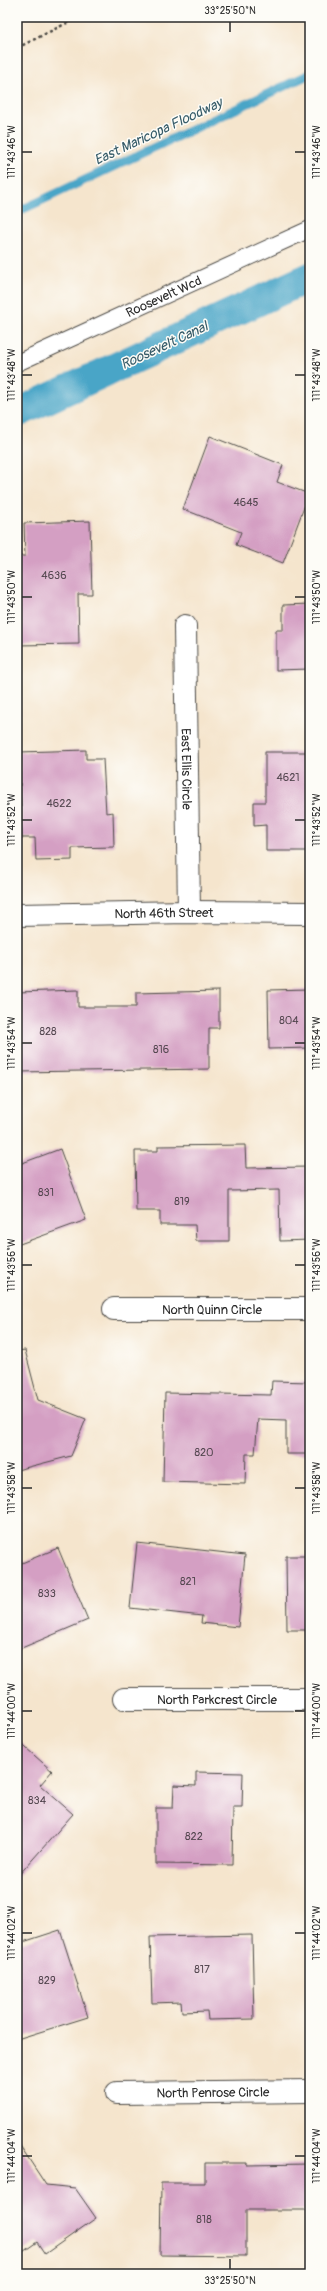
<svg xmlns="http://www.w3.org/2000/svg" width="327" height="2291" viewBox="0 0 327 2291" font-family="Pangolin,sans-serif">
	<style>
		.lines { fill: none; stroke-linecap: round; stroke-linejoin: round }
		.stream { stroke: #49a5c7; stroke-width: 9 }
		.canal { stroke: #49a5c7; stroke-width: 30 }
		.building { fill: #d49fc3 }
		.service-casing { stroke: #494743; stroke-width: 18 }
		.minor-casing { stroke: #494743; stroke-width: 24 }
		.path { stroke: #494743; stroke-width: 2.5; stroke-dasharray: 3 3; stroke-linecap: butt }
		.service { stroke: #fff; stroke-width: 16 }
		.minor { stroke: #fff; stroke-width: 22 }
		.ticks { fill: none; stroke: #2b2b2b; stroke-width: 1.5 }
		.labels { text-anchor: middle; stroke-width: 3; stroke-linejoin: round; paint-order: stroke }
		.number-label { font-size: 11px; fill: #554851 }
		.street-label { font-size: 13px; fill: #2b2b2b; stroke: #fdfcf7 }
		.water-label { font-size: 14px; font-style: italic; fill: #375c69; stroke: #fdfcf7 }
		.neatline { fill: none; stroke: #2b2b2b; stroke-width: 1.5 }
		.ticks-label { font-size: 10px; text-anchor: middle; fill: #2b2b2b }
	</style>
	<rect width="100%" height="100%" fill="#fdfcf7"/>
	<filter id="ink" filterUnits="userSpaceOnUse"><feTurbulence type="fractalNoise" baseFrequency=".025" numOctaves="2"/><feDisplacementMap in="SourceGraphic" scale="8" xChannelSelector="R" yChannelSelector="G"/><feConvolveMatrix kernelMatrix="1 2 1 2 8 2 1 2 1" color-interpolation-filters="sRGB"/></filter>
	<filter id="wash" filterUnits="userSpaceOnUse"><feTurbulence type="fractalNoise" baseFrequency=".012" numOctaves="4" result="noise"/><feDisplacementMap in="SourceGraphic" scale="16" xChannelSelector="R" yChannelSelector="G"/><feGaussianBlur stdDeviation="0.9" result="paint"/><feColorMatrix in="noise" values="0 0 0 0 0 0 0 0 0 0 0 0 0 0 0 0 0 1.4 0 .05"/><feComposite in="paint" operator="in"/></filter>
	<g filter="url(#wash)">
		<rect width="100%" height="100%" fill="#f5e5cd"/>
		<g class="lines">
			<path class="stream" d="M17,212L310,74"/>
			<path class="canal" d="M17,413L310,277"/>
		</g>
		<g id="blocks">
			<g class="building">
				<path d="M210,436L283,465L277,482L309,494L283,563L236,545L241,532L183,509Z"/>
				<path d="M90,521L92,594H78L79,644L17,645V556H25L24,523Z"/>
				<path d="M310,604V669L276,670V630H283V605Z"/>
				<path d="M86,750V759H103L106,813L113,812L114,847L72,848V860L36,861L35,838H22L19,752Z"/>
				<path d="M265,752H310V851H266V825L254,826V802H265Z"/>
				<path d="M309,989L310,1048L269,1049L268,990Z"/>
				<path d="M78,990V1007H136V993L219,991V1028H209V1069L17,1072V992Z"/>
				<path d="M245,1145L246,1168L310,1167V1240L280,1241L279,1190L229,1191V1241H196L195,1225H160V1211H136L135,1151H158V1146Z"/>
				<path d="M60,1149L86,1220L17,1245V1165Z"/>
				<path d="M25,1350L38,1400L86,1419L71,1456L17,1470V1351Z"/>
				<path d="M272,1381L310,1382V1454H286V1420L258,1419L255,1454H246L245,1484L163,1482L165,1393L271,1395Z"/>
				<path d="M137,1543L245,1555L238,1627L201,1623L202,1616L130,1608Z"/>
				<path d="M58,1548L88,1620L17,1650V1565Z"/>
				<path d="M286,1556H310V1630H287Z"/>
				<path d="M17,1740L52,1771L40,1785L73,1814L17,1877Z"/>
				<path d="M196,1772L243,1773L242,1807H233L232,1865L156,1864V1808H173L174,1785L196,1786Z"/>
				<path d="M60,1930L88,2017L17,2039V1944Z"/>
				<path d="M252,1935L254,2019L208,2020L207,2011L182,2012L181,2002L152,2003L150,1937Z"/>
				<path d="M17,2141L46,2185L75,2188L96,2218L45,2254L37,2242L17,2256Z"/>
				<path d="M205,2163H247V2165L310,2164V2210H246V2256L160,2255L161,2183H205Z"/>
			</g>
		</g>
	</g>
	<g filter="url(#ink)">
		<use href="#blocks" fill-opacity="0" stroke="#494743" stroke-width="1"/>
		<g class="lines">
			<defs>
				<g id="service">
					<path id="s1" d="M17,363L310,229"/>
				</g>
				<g id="minor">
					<path id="s2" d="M185,626L189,912"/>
					<path id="s3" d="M17,915L189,912L310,913"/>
					<path id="s4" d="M114,1309H310"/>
					<path id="s5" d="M124,1699H310"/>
					<path id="s6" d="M117,2093L310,2091"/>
				</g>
			</defs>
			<use href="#service" class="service-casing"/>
			<use href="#minor" class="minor-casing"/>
			<path class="path" d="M17,48L79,17"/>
			<use href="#service" class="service"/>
			<use href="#minor" class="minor"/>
		</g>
	</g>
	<path class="ticks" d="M230,22V32M22,152H32M295,152H305M22,375H32M295,375H305M22,597H32M295,597H305M22,820H32M295,820H305M22,1043H32M295,1043H305M22,1265H32M295,1265H305M22,1488H32M295,1488H305M22,1711H32M295,1711H305M22,1933H32M295,1933H305M22,2156H32M295,2156H305M230,2259V2269"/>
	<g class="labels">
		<g class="number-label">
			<text x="246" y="506">4645</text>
			<text x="54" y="579">4636</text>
			<text x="288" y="781">4621</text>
			<text x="59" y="807">4622</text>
			<text x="289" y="1024">804</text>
			<text x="48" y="1035">828</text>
			<text x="161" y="1053">816</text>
			<text x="46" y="1196">831</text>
			<text x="182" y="1205">819</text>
			<text x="204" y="1456">820</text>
			<text x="188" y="1585">821</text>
			<text x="47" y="1597">833</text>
			<text x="37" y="1804">834</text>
			<text x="194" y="1840">822</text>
			<text x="202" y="1973">817</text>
			<text x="47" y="1984">829</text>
			<text x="204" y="2223">818</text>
		</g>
		<g class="street-label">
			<text dy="5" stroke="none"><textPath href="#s1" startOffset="161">Roosevelt Wcd</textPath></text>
			<text dy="5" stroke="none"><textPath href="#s2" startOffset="143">East Ellis Circle</textPath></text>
			<text dy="5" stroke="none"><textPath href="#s3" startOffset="147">North 46th Street</textPath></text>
			<text dy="5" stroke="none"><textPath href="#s4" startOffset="98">North Quinn Circle</textPath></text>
			<text dy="5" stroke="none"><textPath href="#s5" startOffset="93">North Parkcrest Circle</textPath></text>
			<text dy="5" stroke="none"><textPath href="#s6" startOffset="96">North Penrose Circle</textPath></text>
		</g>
		<g class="water-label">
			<text transform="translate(158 131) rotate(-25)" y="5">East Maricopa Floodway</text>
			<text transform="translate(164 345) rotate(-25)" y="5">Roosevelt Canal</text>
		</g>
	</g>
	<rect width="327" height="2291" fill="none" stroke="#fdfcf7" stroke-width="44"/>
	<rect x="22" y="22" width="283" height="2247" class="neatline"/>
	<g class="ticks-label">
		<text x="230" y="14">33°25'50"N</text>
		<text transform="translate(316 152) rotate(-90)" y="4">111°43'46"W</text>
		<text transform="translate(11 152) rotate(-90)" y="4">111°43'46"W</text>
		<text transform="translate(316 375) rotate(-90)" y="4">111°43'48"W</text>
		<text transform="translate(11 375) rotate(-90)" y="4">111°43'48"W</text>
		<text transform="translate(316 597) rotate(-90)" y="4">111°43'50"W</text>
		<text transform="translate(11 597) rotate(-90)" y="4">111°43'50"W</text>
		<text transform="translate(316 820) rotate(-90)" y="4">111°43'52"W</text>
		<text transform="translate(11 820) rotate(-90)" y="4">111°43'52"W</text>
		<text transform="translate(316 1043) rotate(-90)" y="4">111°43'54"W</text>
		<text transform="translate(11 1043) rotate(-90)" y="4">111°43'54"W</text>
		<text transform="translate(11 1265) rotate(-90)" y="4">111°43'56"W</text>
		<text transform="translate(316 1265) rotate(-90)" y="4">111°43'56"W</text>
		<text transform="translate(11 1488) rotate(-90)" y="4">111°43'58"W</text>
		<text transform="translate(316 1488) rotate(-90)" y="4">111°43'58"W</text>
		<text transform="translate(316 1711) rotate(-90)" y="4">111°44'00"W</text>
		<text transform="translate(11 1711) rotate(-90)" y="4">111°44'00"W</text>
		<text transform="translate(11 1933) rotate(-90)" y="4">111°44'02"W</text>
		<text transform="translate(316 1933) rotate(-90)" y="4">111°44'02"W</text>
		<text transform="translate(316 2156) rotate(-90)" y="4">111°44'04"W</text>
		<text transform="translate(11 2156) rotate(-90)" y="4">111°44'04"W</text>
		<text x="230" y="2284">33°25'50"N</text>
	</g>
</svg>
